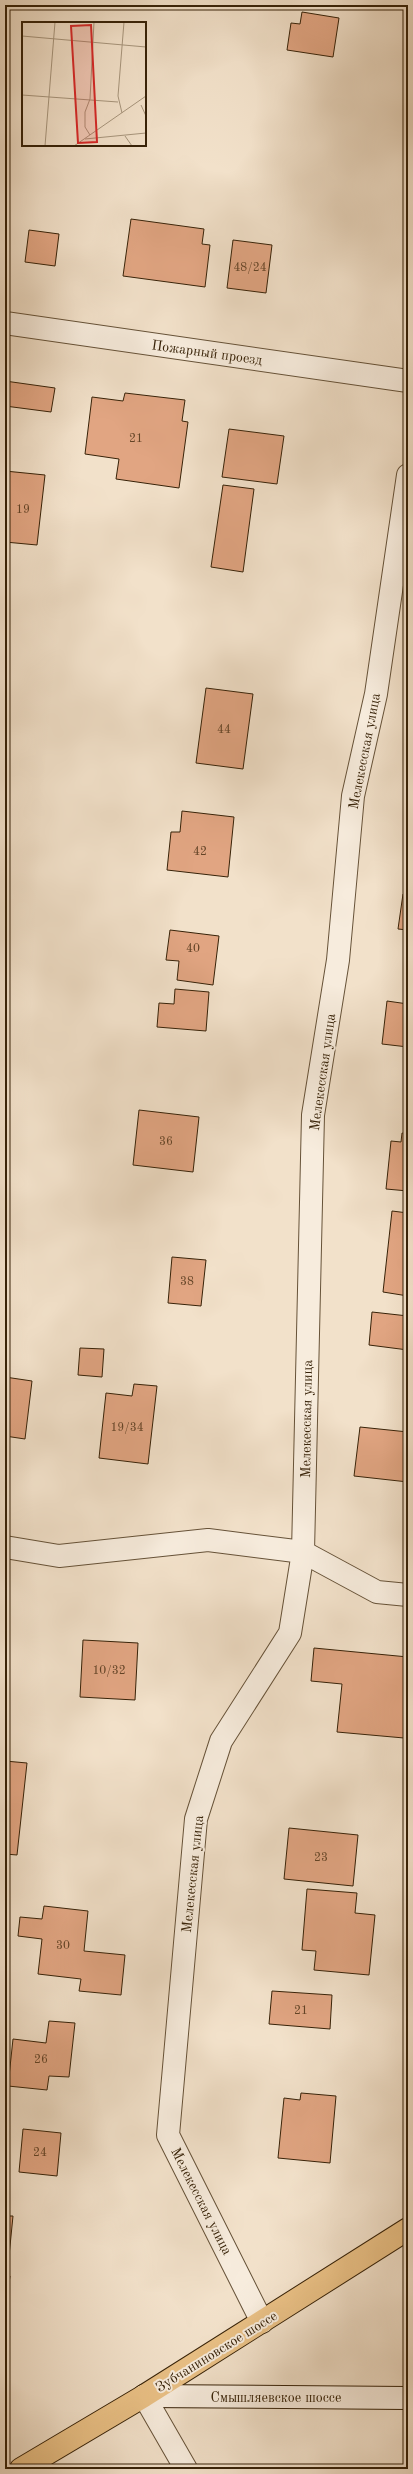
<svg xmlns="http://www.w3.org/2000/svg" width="413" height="2474" viewBox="0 0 413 2474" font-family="'Old Standard TT',serif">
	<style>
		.building { fill: #e1a582; stroke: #372208 }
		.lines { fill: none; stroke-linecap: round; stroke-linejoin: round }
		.street-casing { stroke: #665238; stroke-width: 24 }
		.secondary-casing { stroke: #372208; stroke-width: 24 }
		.primary-casing { stroke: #372208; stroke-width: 24 }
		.street { stroke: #f7ecdd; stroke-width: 22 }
		.secondary { stroke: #f7ecdd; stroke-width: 22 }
		.primary { stroke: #e9c085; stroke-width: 22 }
		.labels { text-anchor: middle; stroke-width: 4; stroke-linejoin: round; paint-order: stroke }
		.number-label { font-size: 12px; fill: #624326 }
		.street-label { font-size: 14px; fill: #372208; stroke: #f7ecdd }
		.inset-road { fill: none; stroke: #a7957c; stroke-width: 1 }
		.view { fill: #d62828; fill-opacity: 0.15; stroke: #d62828; stroke-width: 2 }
		.inset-edge { fill: none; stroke: #372208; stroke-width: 2 }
	</style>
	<rect width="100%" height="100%" fill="#f2e1ca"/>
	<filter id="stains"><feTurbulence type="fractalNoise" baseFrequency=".005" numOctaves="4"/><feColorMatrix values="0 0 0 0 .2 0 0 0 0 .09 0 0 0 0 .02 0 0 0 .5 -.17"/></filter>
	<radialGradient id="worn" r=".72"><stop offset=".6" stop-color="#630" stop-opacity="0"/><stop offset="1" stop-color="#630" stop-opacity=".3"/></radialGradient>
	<g class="building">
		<path d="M307,5H343L342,9Z"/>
		<path d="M302,12L339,18L333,57L287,50L291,23L300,24Z"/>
		<path d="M131,219L204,229L202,244L210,245L205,287L123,276Z"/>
		<path d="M29,230L59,234L55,266L25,262Z"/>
		<path d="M233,240L272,245L266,293L227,288Z"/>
		<path d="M5,381L55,388L51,412L5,406Z"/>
		<path d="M125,393L185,400L182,421L188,422L179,488L116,479L119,459L85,454L92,397L123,401Z"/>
		<path d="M229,429L284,436L277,484L222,477Z"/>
		<path d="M5,471L45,475L37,545L5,542Z"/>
		<path d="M223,485L254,489L243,572L211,567Z"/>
		<path d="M206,688L253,694L243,769L196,763Z"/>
		<path d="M182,811L234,817L228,877L167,870L171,832H180Z"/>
		<path d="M403,894L408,895V930L398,929Z"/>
		<path d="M170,930L219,936L213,985L177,980L179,961L166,960Z"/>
		<path d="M175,989L209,992L206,1031L157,1027L159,1003L174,1004Z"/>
		<path d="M387,1001L408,1004V1047L382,1044Z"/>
		<path d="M139,1110L199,1117L193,1172L133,1165Z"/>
		<path d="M402,1133L408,1134V1191L386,1189L391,1141L401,1142Z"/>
		<path d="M392,1211L408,1213V1296L383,1292Z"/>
		<path d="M172,1257L206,1260L201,1306L168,1303Z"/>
		<path d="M372,1312L408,1316V1350L369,1345Z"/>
		<path d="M80,1348L104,1349L102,1377L78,1375Z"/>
		<path d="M5,1377L32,1381L25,1439L5,1436Z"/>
		<path d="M134,1384L157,1386L148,1464L99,1458L106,1393L132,1396Z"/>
		<path d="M360,1427L408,1432V1482L354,1476Z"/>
		<path d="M83,1640L138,1643L135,1700L80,1697Z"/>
		<path d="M314,1648L408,1657V1701L404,1738L337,1732L342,1684L311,1681Z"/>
		<path d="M5,1761L27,1763L17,1855L5,1854Z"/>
		<path d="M289,1828L358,1835L353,1886L284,1879Z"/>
		<path d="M307,1889L357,1893L355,1913L375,1915L369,1975L314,1970L316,1951L302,1950Z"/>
		<path d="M44,1906L88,1911L84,1951L125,1955L121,1995L79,1991L81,1979L38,1974L42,1939L18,1936L20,1917L42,1919Z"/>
		<path d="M272,1991L332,1995L330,2029L269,2024Z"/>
		<path d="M49,2021L75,2023L69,2077L49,2076L47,2090L8,2086L13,2039L46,2043Z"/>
		<path d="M301,2093L336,2096L330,2163L278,2158L284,2098L300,2100Z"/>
		<path d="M23,2129L61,2133L57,2176L19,2172Z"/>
		<path d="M5,2216H13L8,2266L5,2265Z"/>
		<path d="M5,2275L10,2276L6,2305H5Z"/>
	</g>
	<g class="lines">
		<defs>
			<g id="street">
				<path d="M5,323L408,381"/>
				<path d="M5,1547L59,1556L208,1540L303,1552L377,1592L408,1595"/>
				<path d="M262,2322L168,2135L196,1819L221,1741L290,1633L303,1552L313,1115L338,960L353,796L376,694L408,475"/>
				<path d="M144,2396L186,2469"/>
			</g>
			<path id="secondary" d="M144,2396L408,2398"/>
			<path id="primary" d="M21,2469L144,2396L408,2229"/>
		</defs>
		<use href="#street" class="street-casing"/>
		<use href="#secondary" class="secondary-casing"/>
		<use href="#primary" class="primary-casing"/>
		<use href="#street" class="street"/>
		<use href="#secondary" class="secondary"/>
		<use href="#primary" class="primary"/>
	</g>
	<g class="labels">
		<g class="number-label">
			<text x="250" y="271">48/24</text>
			<text x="136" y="442">21</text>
			<text x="23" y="513">19</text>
			<text x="224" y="733">44</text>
			<text x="200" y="855">42</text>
			<text x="193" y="952">40</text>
			<text x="166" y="1145">36</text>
			<text x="187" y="1285">38</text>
			<text x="127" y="1431">19/34</text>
			<text x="109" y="1674">10/32</text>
			<text x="321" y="1861">23</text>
			<text x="63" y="1949">30</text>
			<text x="301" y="2014">21</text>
			<text x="41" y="2063">26</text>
			<text x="40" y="2156">24</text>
		</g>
		<g class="street-label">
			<text transform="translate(207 352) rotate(8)" y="5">Пожарный проезд</text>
			<text transform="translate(364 751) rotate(-79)" y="5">Мелекесская улица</text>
			<text transform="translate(322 1072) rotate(-82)" y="5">Мелекесская улица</text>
			<text transform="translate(306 1419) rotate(-89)" y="5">Мелекесская улица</text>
			<text transform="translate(192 1874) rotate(-84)" y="5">Мелекесская улица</text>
			<text transform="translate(202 2201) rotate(63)" y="5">Мелекесская улица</text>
			<text transform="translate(216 2351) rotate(-32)" y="5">Зубчаниновское шоссе</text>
			<text x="276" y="2402">Смышляевское шоссе</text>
		</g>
	</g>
	<g transform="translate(22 22)">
		<rect width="124" height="124" fill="#f2e1ca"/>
		<path class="inset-road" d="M0,14L124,25M0,73L96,80M119,83L124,94M100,91L96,74L102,0M68,113L63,105V90L68,77L72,0M103,114L110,124M63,117L124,111M23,124L33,0M52,124L124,74"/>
		<path class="view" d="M69,3L75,120L56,121L49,4Z"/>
		<rect width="124" height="124" class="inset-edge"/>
	</g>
	<rect width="413" height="2474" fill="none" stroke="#f2e1ca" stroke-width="20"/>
	<rect x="6" y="6" width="401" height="2462" fill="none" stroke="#372208" stroke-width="2"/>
	<rect x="10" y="10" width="393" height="2454" fill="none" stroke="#372208"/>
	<rect width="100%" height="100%" filter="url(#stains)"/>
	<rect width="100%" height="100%" fill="url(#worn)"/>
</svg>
